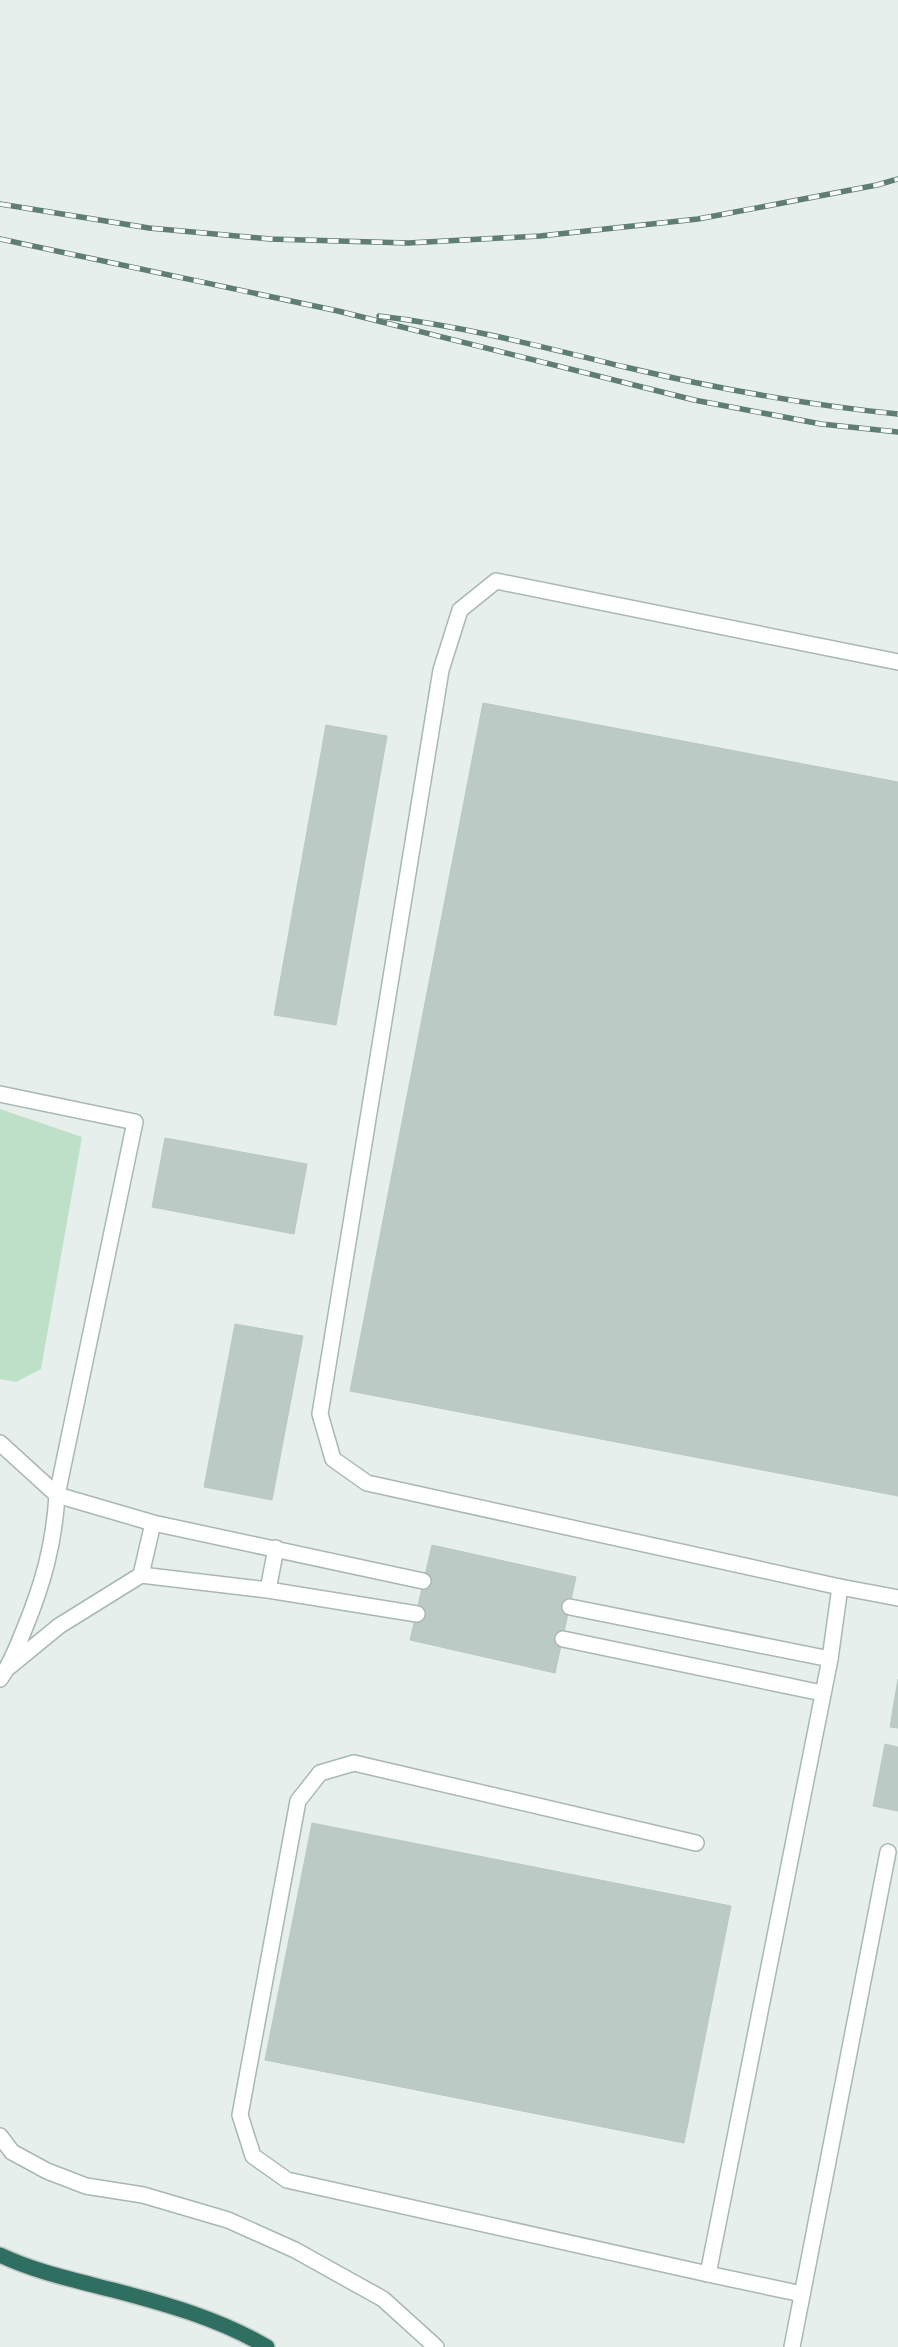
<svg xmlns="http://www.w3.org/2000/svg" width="898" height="2347" viewBox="0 0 898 2347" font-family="'Roboto Condensed',sans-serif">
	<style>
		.green { fill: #bfe0c8 }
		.building { fill: #bbcac4; stroke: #b8c9c2 }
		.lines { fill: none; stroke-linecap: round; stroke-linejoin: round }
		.lane-casing { stroke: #a8b8b2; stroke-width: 18 }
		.highway-casing { stroke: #c2cac8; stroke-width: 18 }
		.lane { stroke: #fff; stroke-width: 15 }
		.highway { stroke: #2f6f62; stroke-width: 15 }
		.rail-casing { stroke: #5f7d75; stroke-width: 5.5 }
		.rail { stroke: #f7fbf9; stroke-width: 4; stroke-dasharray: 11; stroke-linecap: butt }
	</style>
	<rect width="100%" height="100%" fill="#e6efeb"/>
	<path class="green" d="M0,1109L82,1137L41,1369L16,1382L0,1379Z"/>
	<g class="building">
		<path d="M483,703L898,782V1496L350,1391Z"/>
		<path d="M326,725L387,736L336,1025L274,1015Z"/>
		<path d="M165,1138L307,1164L294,1234L152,1207Z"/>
		<path d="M235,1324L303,1336L272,1500L204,1487Z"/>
		<path d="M432,1545L576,1577L555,1673L410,1640Z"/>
		<path d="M898,1679V1728L890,1727Z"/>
		<path d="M885,1744L898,1747V1811L873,1806Z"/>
		<path d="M312,1823L731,1906L684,2143L265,2060Z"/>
	</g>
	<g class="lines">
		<defs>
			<g id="lane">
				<path d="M0,1094L135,1122L57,1495L153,1523L423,1581"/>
				<path d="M0,1443L57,1495C54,1545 43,1584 24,1630C17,1647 11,1664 0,1679"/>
				<path d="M141,1575L153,1523"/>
				<path d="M840,1587L898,1598"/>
				<path d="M268,1590L276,1548"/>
				<path d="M570,1607L830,1659"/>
				<path d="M563,1639L822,1693"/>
				<path d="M9,1667L59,1626L141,1575L268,1590L417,1614"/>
				<path d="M696,1843L354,1763L320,1773L298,1801L240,2115L253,2156L287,2180L708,2274"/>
				<path d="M0,2136L12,2152L47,2171L86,2186L143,2195L228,2220L295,2250L383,2299L436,2347"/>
				<path d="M802,2294L708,2274L830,1659L840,1587L367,1483L333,1459L320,1414L441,670L460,610L496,581L898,662"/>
				<path d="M792,2347L888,1852"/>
			</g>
			<path id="highway" d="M0,2255C36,2272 74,2280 113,2290C166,2304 220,2319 267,2347"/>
		</defs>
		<use href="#lane" class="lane-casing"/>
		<use href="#highway" class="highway-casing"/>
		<use href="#lane" class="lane"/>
		<use href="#highway" class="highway"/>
		<defs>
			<g id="rail">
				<path d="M0,204L149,228L270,239L408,243L540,236L698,219L877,185L898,179"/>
				<path d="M0,239L338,311L694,400L821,424L898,432"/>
				<path d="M379,316C463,326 543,347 625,367C714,388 806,405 898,414"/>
			</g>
		</defs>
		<use href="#rail" class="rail-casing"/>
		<use href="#rail" class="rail"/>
	</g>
</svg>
